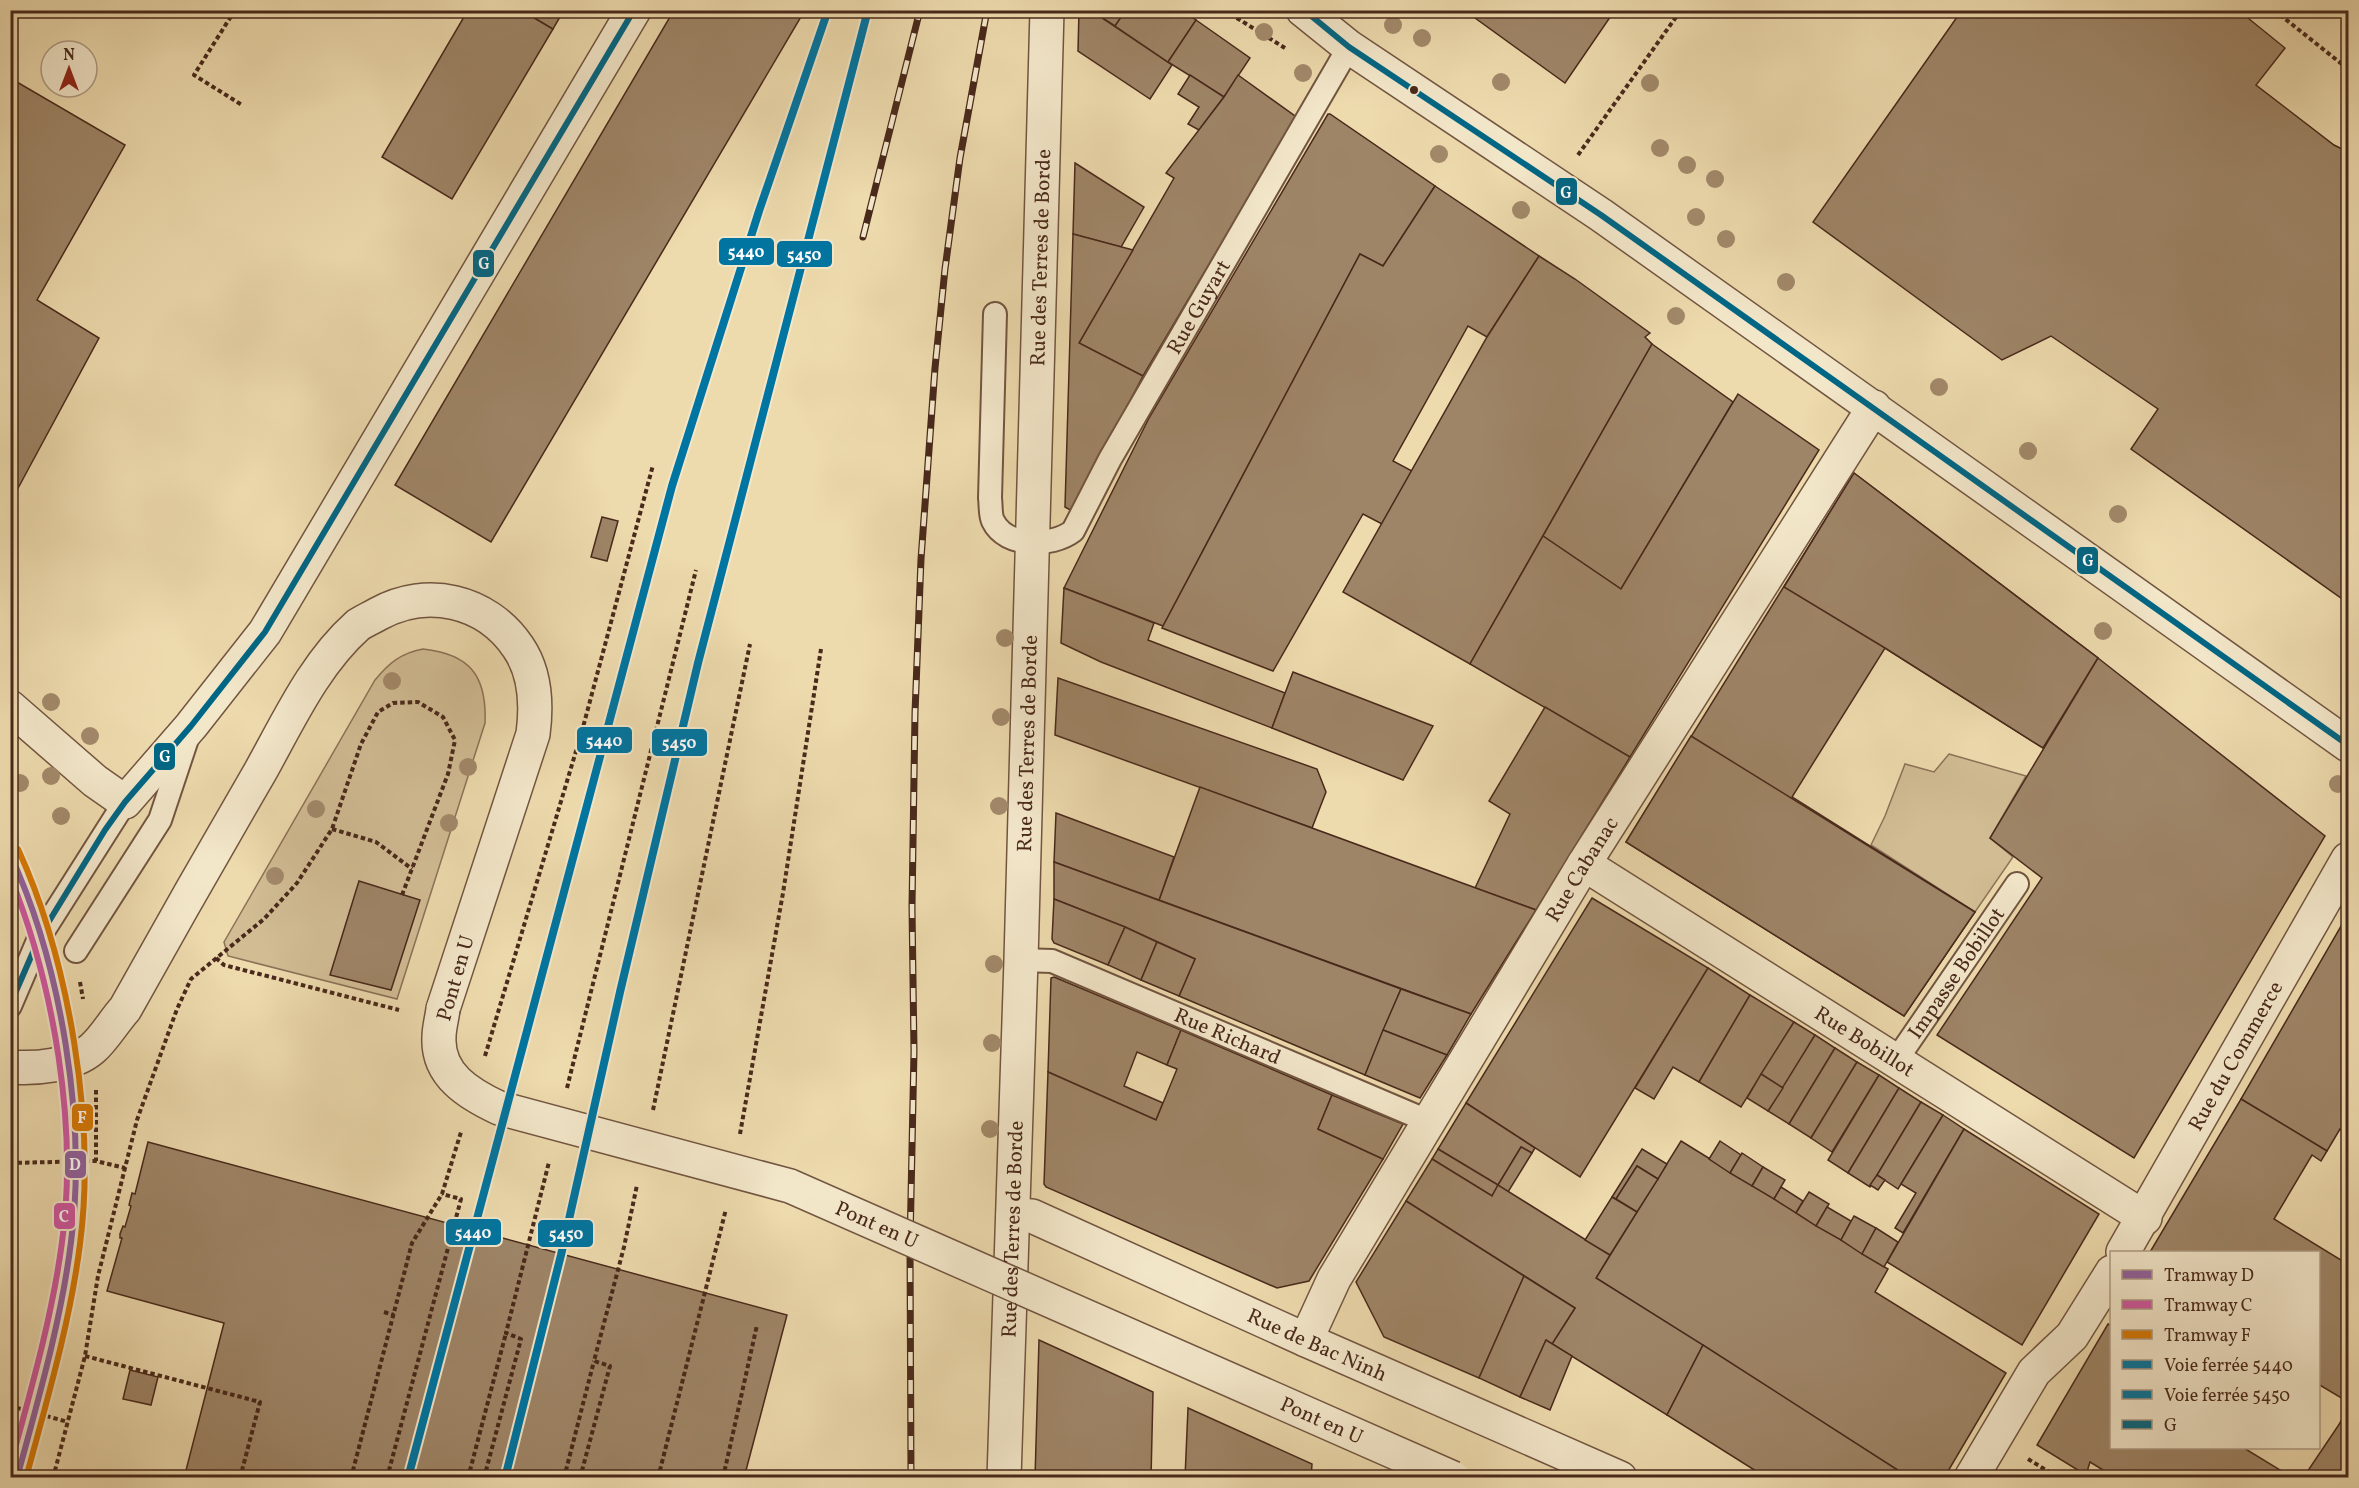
<svg xmlns="http://www.w3.org/2000/svg" width="2359" height="1488" viewBox="0 0 2359 1488" font-family="Vollkorn,serif">
	<style>
		.green { fill: #d1bc94; stroke: #8d7258; stroke-width: 1.5 }
		.building { fill: #9e8567; stroke: #49291b; stroke-width: 1.5 }
		.lines { fill: none; stroke-linecap: round; stroke-linejoin: round }
		.service-casing { stroke: #725540; stroke-width: 26 }
		.minor-casing { stroke: #725540; stroke-width: 36 }
		.tertiary-casing { stroke: #725540; stroke-width: 36 }
		.path { stroke: #49291b; stroke-width: 4; stroke-dasharray: 4.5 3; stroke-linecap: butt }
		.service { stroke: #f3e7ca; stroke-width: 22 }
		.minor { stroke: #f3e7ca; stroke-width: 33 }
		.tertiary { stroke: #f3e7ca; stroke-width: 33 }
		.rail-casing { stroke: #49291b; stroke-width: 7 }
		.rail { stroke: #f3e7ca; stroke-width: 4.5; stroke-dasharray: 14; stroke-linecap: butt }
		.minor-bridge-casing { stroke: #725540; stroke-width: 36; stroke-linecap: butt }
		.minor-bridge { stroke: #f3e7ca; stroke-width: 33 }
		.bus-1-casing { stroke: #f3e7ca; stroke-width: 10 }
		.bus-1 { stroke: #006685; stroke-width: 6 }
		.rail-1-casing { stroke: #f3e7ca; stroke-width: 12 }
		.rail-2-casing { stroke: #f3e7ca; stroke-width: 12 }
		.rail-1 { stroke: #0075a1; stroke-width: 8 }
		.rail-2 { stroke: #0075a1; stroke-width: 8 }
		.tram-1-casing { stroke: #f3e7ca; stroke-width: 10 }
		.tram-2-casing { stroke: #f3e7ca; stroke-width: 10 }
		.tram-3-casing { stroke: #f3e7ca; stroke-width: 10 }
		.tram-1 { stroke: #91619d; stroke-width: 6 }
		.tram-2 { stroke: #cf56a0; stroke-width: 6 }
		.tram-3 { stroke: #d77904; stroke-width: 6 }
		.tree { fill: #a2896a }
		.bus-dot { fill: #49291b; stroke: #f3e7ca; stroke-width: 2 }
		.labels { text-anchor: middle; stroke-width: 5; stroke-linejoin: round; paint-order: stroke }
		.street-label { font-size: 21px; fill: #49291b; stroke: #f3e7ca }
		.line-badge { stroke: #f3e7ca; stroke-width: 2 }
		.badge-label { font-size: 16px; text-anchor: middle; font-weight: bold; fill: #fff }
	</style>
	<rect width="100%" height="100%" fill="#eddaad"/>
	<filter id="stains"><feTurbulence type="fractalNoise" baseFrequency=".00333" numOctaves="4"/><feColorMatrix values="0 0 0 0 .2 0 0 0 0 .09 0 0 0 0 .02 0 0 0 .5 -.17"/></filter>
	<radialGradient id="worn" r=".72"><stop offset=".6" stop-color="#630" stop-opacity="0"/><stop offset="1" stop-color="#630" stop-opacity=".3"/></radialGradient>
	<g class="green">
		<path d="M423,649C470,654 487,676 485,723L397,999L228,956L224,942L375,680C389,663 401,653 423,649Z"/>
		<path d="M1949,754L2026,776L1990,838L2013,857L1975,912L1871,845L1885,816L1905,764L1934,772Z"/>
	</g>
	<g class="building">
		<path d="M468,10H521L553,29L452,199L382,157Z"/>
		<path d="M521,10H564L553,29Z"/>
		<path d="M674,10H805L491,542L395,485Z"/>
		<path d="M1079,10H1090L1172,65L1150,99L1078,51Z"/>
		<path d="M1090,10H1126L1115,26Z"/>
		<path d="M1126,10H1182L1196,20L1168,62L1115,26Z"/>
		<path d="M1464,10H1615L1565,83Z"/>
		<path d="M1962,10H2238L2285,48L2256,85L2334,145L2348,152V603L2131,449L2158,409L2051,336L2002,360L1813,222Z"/>
		<path d="M1196,20L1250,58L1224,97L1168,62Z"/>
		<path d="M1190,75L1224,97L1199,130L1188,124L1199,107L1178,94Z"/>
		<path d="M1238,75L1295,116V119L1143,376L1079,343L1174,178L1166,173L1224,97Z"/>
		<path d="M10,78L125,145L37,300L99,338L17,490L10,487Z"/>
		<path d="M1328,114H1330L1435,186L1383,266L1360,254L1163,626L1064,588L1149,418Z"/>
		<path d="M1075,163L1144,207L1121,247L1073,234Z"/>
		<path d="M1435,186L1539,256L1487,337L1468,326L1393,461L1412,471L1382,524L1363,514L1273,671L1162,628L1360,254L1383,266Z"/>
		<path d="M1073,234L1133,250L1079,343L1143,376L1072,511L1065,507Z"/>
		<path d="M1539,256L1575,279L1650,333L1645,337L1652,344L1470,664L1343,592L1487,337Z"/>
		<path d="M1652,344L1733,402L1621,589L1543,536Z"/>
		<path d="M1738,394L1819,450L1630,757L1470,664L1543,536L1621,589Z"/>
		<path d="M1854,473L2098,658L2043,748L1885,648L1792,797L1975,912L1904,1016L1626,842Z"/>
		<path d="M1854,473L2098,658L2043,748L1885,648L1784,587Z"/>
		<path d="M602,517L618,521L607,561L591,557Z"/>
		<path d="M1064,588L1154,623L1148,640L1285,693L1272,728L1101,662L1061,643Z"/>
		<path d="M2098,658L2325,836L2134,1158L1937,1035L2042,878L1990,838Z"/>
		<path d="M1293,672L1433,726L1403,780L1272,728Z"/>
		<path d="M1058,678L1317,769L1326,792L1312,828L1055,735Z"/>
		<path d="M1545,707L1630,757L1536,910L1475,888L1510,814L1489,801Z"/>
		<path d="M1691,736L1975,912L1904,1016L1626,842Z"/>
		<path d="M1200,787L1536,910L1471,1014L1159,900Z"/>
		<path d="M1056,813L1174,857L1159,900L1054,862Z"/>
		<path d="M1054,862L1401,989L1365,1075L1179,996L1195,959L1125,927L1054,899Z"/>
		<path d="M359,881L420,900L391,990L330,975Z"/>
		<path d="M1592,898L1708,968L1580,1177L1466,1103Z"/>
		<path d="M1054,899L1125,927L1108,965L1054,943L1052,939Z"/>
		<path d="M2348,914V1133L2340,1129L2327,1151L2241,1099Z"/>
		<path d="M1125,927L1157,942L1141,980L1108,965Z"/>
		<path d="M1157,942L1195,959L1179,996L1141,980Z"/>
		<path d="M1708,968L1750,995L1699,1082L1673,1067L1654,1099L1635,1088Z"/>
		<path d="M1054,977L1181,1030L1167,1065L1137,1052L1124,1086L1163,1103L1156,1120L1048,1072L1051,978Z"/>
		<path d="M1401,989L1471,1014L1447,1055L1383,1030Z"/>
		<path d="M1750,995L1794,1022L1741,1107L1699,1082Z"/>
		<path d="M1794,1022L1815,1035L1783,1088L1761,1074Z"/>
		<path d="M1181,1030L1332,1095L1318,1129L1383,1159L1309,1281L1277,1288L1046,1187L1044,1184L1048,1072L1156,1120L1177,1069L1167,1065Z"/>
		<path d="M1383,1030L1447,1055L1420,1098L1365,1075Z"/>
		<path d="M1815,1035L1835,1048L1789,1124L1768,1111Z"/>
		<path d="M1835,1048L1857,1062L1811,1138L1789,1124Z"/>
		<path d="M1857,1062L1879,1075L1832,1152L1811,1138Z"/>
		<path d="M1761,1074L1783,1088L1768,1111L1747,1098Z"/>
		<path d="M1879,1075L1899,1088L1848,1173L1828,1160Z"/>
		<path d="M1899,1088L1921,1102L1870,1187L1848,1173Z"/>
		<path d="M1332,1095L1403,1124L1383,1159L1318,1129Z"/>
		<path d="M2241,1099L2327,1151L2321,1161L2312,1155L2274,1219L2344,1262L2348,1256V1402L2318,1384V1252H2150Z"/>
		<path d="M1921,1102L1943,1115L1898,1189L1877,1175Z"/>
		<path d="M1466,1103L1535,1148L1532,1153L1521,1147L1498,1185L1438,1149Z"/>
		<path d="M1943,1115L1964,1129L1903,1233L1895,1228L1916,1193L1901,1184Z"/>
		<path d="M1964,1129L2099,1214L2022,1345L1887,1262Z"/>
		<path d="M1681,1141L1888,1269L1875,1292L2006,1373L1944,1478H1910L1596,1278Z"/>
		<path d="M1720,1141L1741,1155L1730,1173L1709,1159Z"/>
		<path d="M148,1142L787,1315L744,1478H184L224,1323L107,1291L122,1238H120V1234L123,1226L125,1227L131,1206L129,1205L132,1193L135,1194Z"/>
		<path d="M1521,1147L1532,1153L1508,1192L1498,1185Z"/>
		<path d="M1438,1149L1498,1185L1492,1196L1432,1159Z"/>
		<path d="M1642,1149L1667,1164L1658,1179L1637,1166L1616,1199L1612,1197Z"/>
		<path d="M1742,1153L1763,1167L1752,1186L1730,1173Z"/>
		<path d="M1432,1159L1492,1196L1498,1185L1610,1255L1596,1278L1703,1345L1667,1415L1552,1344L1575,1308L1406,1201Z"/>
		<path d="M1637,1166L1658,1179L1637,1212L1616,1199Z"/>
		<path d="M1763,1167L1785,1180L1774,1199L1752,1186Z"/>
		<path d="M1877,1175L1885,1180L1878,1190L1870,1185Z"/>
		<path d="M1781,1187L1803,1201L1796,1213L1774,1199Z"/>
		<path d="M1809,1192L1829,1204L1816,1226L1796,1213Z"/>
		<path d="M1612,1197L1637,1212L1610,1255L1585,1240Z"/>
		<path d="M1406,1201L1524,1276L1479,1378L1384,1337L1356,1282Z"/>
		<path d="M1827,1207L1851,1221L1841,1240L1816,1226Z"/>
		<path d="M1854,1216L1876,1228L1862,1254L1841,1240Z"/>
		<path d="M1876,1228L1898,1242L1884,1267L1862,1254Z"/>
		<path d="M1524,1276L1575,1308L1552,1344L1546,1340L1520,1397L1479,1378Z"/>
		<path d="M2108,1324L2112,1326V1448H2244L2293,1478H2116L2090,1462L2086,1475L2037,1445Z"/>
		<path d="M1039,1340L1153,1392L1151,1478H1035Z"/>
		<path d="M1546,1340L1572,1356L1550,1410L1520,1397Z"/>
		<path d="M1703,1345L1910,1478H1767L1667,1415Z"/>
		<path d="M130,1370L158,1377L151,1405L123,1399Z"/>
		<path d="M2348,1404V1427L2340,1423Z"/>
		<path d="M1188,1408L1312,1464L1311,1478H1185Z"/>
		<path d="M2340,1423L2348,1427V1478H2303Z"/>
	</g>
	<g class="lines">
		<defs>
			<g id="service">
				<path id="s1" d="M995,314L990,498C991,505 990,515 993,521C1006,548 1052,547 1073,531L1110,459L1349,47"/>
				<path d="M76,951L160,820L189,733"/>
				<path id="s2" d="M1021,960L1052,961L1430,1122"/>
				<path d="M10,1006L40,936L125,802"/>
				<path id="s3" d="M1895,1062L2017,884"/>
			</g>
			<g id="minor">
				<path d="M10,707L95,781L125,802L191,726L265,632L634,10"/>
				<path id="s4" d="M1584,864L2145,1218"/>
				<path d="M10,1067C35,1069 72,1066 92,1049C104,1039 114,1021 125,1009C169,930 214,851 260,772C288,722 314,664 358,625C364,621 371,618 378,614C427,587 486,600 518,647C536,673 537,704 533,734L443,1009"/>
				<path id="s5" d="M1013,1215L1032,1216L1306,1340L1620,1478"/>
				<path id="s6" d="M2123,1252L2348,859"/>
				<path id="s7" d="M1306,1340L1334,1279L1584,864L1874,407"/>
				<path id="s8" d="M1004,1478L1021,960L1047,10"/>
				<path d="M1971,1478L2034,1372L2072,1336L2112,1272"/>
			</g>
			<path id="tertiary" d="M1303,10L1349,47L1601,215L2348,745"/>
		</defs>
		<use href="#service" class="service-casing"/>
		<use href="#minor" class="minor-casing"/>
		<use href="#tertiary" class="tertiary-casing"/>
		<g class="path">
			<path d="M235,10L194,75L242,105"/>
			<path d="M1224,10L1285,48"/>
			<path d="M2274,10L2348,69"/>
			<path d="M1578,155L1681,10"/>
			<path d="M332,829L376,842L412,869"/>
			<path d="M216,958L224,965L399,1010"/>
			<path d="M80,982L83,999"/>
			<path d="M485,1056L582,731L653,465"/>
			<path d="M567,1088L696,570"/>
			<path d="M96,1090V1161"/>
			<path d="M653,1110L750,644"/>
			<path d="M740,1134L783,893L821,649"/>
			<path d="M10,1163L96,1161L125,1168"/>
			<path d="M384,1312L394,1315"/>
			<path d="M85,1356L260,1402L240,1478"/>
			<path d="M10,1406L68,1422"/>
			<path d="M2028,1459L2059,1478"/>
			<path d="M53,1478L85,1356L98,1276L137,1120L177,1009L191,979L264,919L297,883L332,829L361,744L378,712L393,703L418,702L443,717L455,740L448,774L402,895"/>
			<path d="M351,1478L412,1243L442,1194L461,1132"/>
			<path d="M387,1478L461,1199L442,1194"/>
			<path d="M468,1478L506,1333"/>
			<path d="M484,1478L521,1339L506,1333L549,1162"/>
			<path d="M564,1478L594,1361"/>
			<path d="M580,1478L610,1366L594,1361L624,1247L637,1185"/>
			<path d="M658,1478L726,1209"/>
			<path d="M723,1478L757,1325"/>
		</g>
		<use href="#service" class="service"/>
		<use href="#minor" class="minor"/>
		<use href="#tertiary" class="tertiary"/>
		<defs>
			<g id="rail">
				<path d="M863,237L920,10"/>
				<path d="M911,1478L910,1245L914,1051L912,907L915,713L921,559L935,368L945,269L960,158L987,10"/>
			</g>
		</defs>
		<use href="#rail" class="rail-casing"/>
		<use href="#rail" class="rail"/>
		<defs>
			<g id="minor-bridge">
				<path id="s9" d="M443,1009C442,1018 439,1028 439,1037C437,1075 469,1094 499,1108L790,1186L1453,1478"/>
			</g>
		</defs>
		<use href="#minor-bridge" class="minor-bridge-casing"/>
		<use href="#minor-bridge" class="minor-bridge"/>
		<defs>
			<g id="bus-1">
				<path d="M1304,10L1349,47L1601,215L2348,745"/>
				<path d="M10,1005L40,936L105,830L125,802L191,726L265,632L634,10"/>
			</g>
		</defs>
		<use href="#bus-1" class="bus-1-casing"/>
		<use href="#bus-1" class="bus-1"/>
		<defs>
			<path id="rail-1" d="M408,1478L672,486L759,211L828,10"/>
			<path id="rail-2" d="M505,1478L561,1255L620,992L698,663L868,10"/>
		</defs>
		<use href="#rail-1" class="rail-1-casing"/>
		<use href="#rail-2" class="rail-2-casing"/>
		<use href="#rail-1" class="rail-1"/>
		<use href="#rail-2" class="rail-2"/>
		<defs>
			<path id="tram-1" d="M10,854C61,964 87,1122 71,1242C61,1322 38,1400 17,1478"/>
			<path id="tram-2" d="M10,876C54,985 78,1126 62,1242C52,1318 30,1393 10,1467"/>
			<path id="tram-3" d="M18,849C69,961 96,1121 80,1244C70,1323 47,1400 26,1478"/>
		</defs>
		<use href="#tram-1" class="tram-1-casing"/>
		<use href="#tram-2" class="tram-2-casing"/>
		<use href="#tram-3" class="tram-3-casing"/>
		<use href="#tram-1" class="tram-1"/>
		<use href="#tram-2" class="tram-2"/>
		<use href="#tram-3" class="tram-3"/>
	</g>
	<g class="tree">
		<circle cx="1393" cy="25" r="9"/>
		<circle cx="1264" cy="32" r="9"/>
		<circle cx="1422" cy="38" r="9"/>
		<circle cx="1303" cy="73" r="9"/>
		<circle cx="1501" cy="82" r="9"/>
		<circle cx="1650" cy="83" r="9"/>
		<circle cx="1660" cy="148" r="9"/>
		<circle cx="1439" cy="154" r="9"/>
		<circle cx="1687" cy="165" r="9"/>
		<circle cx="1715" cy="179" r="9"/>
		<circle cx="1521" cy="210" r="9"/>
		<circle cx="1696" cy="217" r="9"/>
		<circle cx="1726" cy="239" r="9"/>
		<circle cx="1786" cy="282" r="9"/>
		<circle cx="1676" cy="316" r="9"/>
		<circle cx="1939" cy="387" r="9"/>
		<circle cx="2028" cy="451" r="9"/>
		<circle cx="2118" cy="514" r="9"/>
		<circle cx="2103" cy="631" r="9"/>
		<circle cx="1005" cy="638" r="9"/>
		<circle cx="392" cy="681" r="9"/>
		<circle cx="51" cy="702" r="9"/>
		<circle cx="1001" cy="717" r="9"/>
		<circle cx="90" cy="736" r="9"/>
		<circle cx="468" cy="767" r="9"/>
		<circle cx="51" cy="776" r="9"/>
		<circle cx="20" cy="783" r="9"/>
		<circle cx="2338" cy="784" r="9"/>
		<circle cx="999" cy="806" r="9"/>
		<circle cx="316" cy="809" r="9"/>
		<circle cx="61" cy="816" r="9"/>
		<circle cx="449" cy="823" r="9"/>
		<circle cx="275" cy="876" r="9"/>
		<circle cx="994" cy="964" r="9"/>
		<circle cx="992" cy="1043" r="9"/>
		<circle cx="990" cy="1129" r="9"/>
	</g>
	<circle class="bus-dot" cx="1414" cy="90" r="5"/>
	<g class="labels">
		<g class="street-label">
			<text dy="7" stroke="none"><textPath href="#s8" startOffset="1221">Rue des Terres de Borde</textPath></text>
			<text dy="7" stroke="none"><textPath href="#s1" startOffset="554">Rue Guyart</textPath></text>
			<text dy="7" stroke="none"><textPath href="#s8" startOffset="735">Rue des Terres de Borde</textPath></text>
			<text dy="7" stroke="none"><textPath href="#s7" startOffset="546">Rue Cabanac</textPath></text>
			<text dy="7" stroke="none"><textPath href="#s3" startOffset="108">Impasse Bobillot</textPath></text>
			<text transform="translate(455 978) rotate(-74)" y="7">Pont en U</text>
			<text dy="7" stroke="none"><textPath href="#s2" startOffset="222">Rue Richard</textPath></text>
			<text dy="7" stroke="none"><textPath href="#s4" startOffset="332">Rue Bobillot</textPath></text>
			<text dy="7" stroke="none"><textPath href="#s6" startOffset="226">Rue du Commerce</textPath></text>
			<text dy="7" stroke="none"><textPath href="#s9" startOffset="524">Pont en U</textPath></text>
			<text dy="7" stroke="none"><textPath href="#s8" startOffset="249">Rue des Terres de Borde</textPath></text>
			<text dy="7" stroke="none"><textPath href="#s5" startOffset="332">Rue de Bac Ninh</textPath></text>
			<text dy="7" stroke="none"><textPath href="#s9" startOffset="1010">Pont en U</textPath></text>
		</g>
	</g>
	<g class="line-badge">
		<rect x="1555" y="177" width="23" height="29" rx="6" fill="#006685"/>
		<rect x="718" y="237" width="57" height="29" rx="6" fill="#0075a1"/>
		<rect x="776" y="240" width="57" height="28" rx="6" fill="#0075a1"/>
		<rect x="472" y="249" width="23" height="29" rx="6" fill="#006685"/>
		<rect x="2076" y="546" width="23" height="29" rx="6" fill="#006685"/>
		<rect x="576" y="726" width="57" height="28" rx="6" fill="#0075a1"/>
		<rect x="651" y="728" width="57" height="29" rx="6" fill="#0075a1"/>
		<rect x="153" y="742" width="23" height="29" rx="6" fill="#006685"/>
		<rect x="71" y="1103" width="23" height="29" rx="6" fill="#d77904"/>
		<rect x="64" y="1150" width="23" height="29" rx="6" fill="#91619d"/>
		<rect x="53" y="1202" width="23" height="28" rx="6" fill="#cf56a0"/>
		<rect x="445" y="1218" width="57" height="28" rx="6" fill="#0075a1"/>
		<rect x="537" y="1219" width="57" height="29" rx="6" fill="#0075a1"/>
	</g>
	<g class="badge-label">
		<text x="1566" y="198">G</text>
		<text x="746" y="257">5440</text>
		<text x="804" y="260">5450</text>
		<text x="484" y="269">G</text>
		<text x="2088" y="566">G</text>
		<text x="604" y="746">5440</text>
		<text x="679" y="748">5450</text>
		<text x="165" y="762">G</text>
		<text x="82" y="1123">F</text>
		<text x="75" y="1170">D</text>
		<text x="64" y="1222">C</text>
		<text x="473" y="1238">5440</text>
		<text x="566" y="1239">5450</text>
	</g>
	<rect width="2359" height="1488" fill="none" stroke="#eddaad" stroke-width="36"/>
	<rect x="12" y="12" width="2335" height="1464" fill="none" stroke="#49291b" stroke-width="3"/>
	<rect x="18" y="18" width="2323" height="1452" fill="none" stroke="#49291b" stroke-width="1.5"/>
	<rect x="2110" y="1251" width="210" height="198" fill="#f3e7ca" stroke="#af9b84" stroke-width="1.5"/>
	<rect x="2122" y="1270" width="30" height="9" fill="#91619d" stroke="#af9b84" stroke-width="1.5"/>
	<text x="2164" y="1281" font-size="18" fill="#49291b">Tramway D</text>
	<rect x="2122" y="1300" width="30" height="9" fill="#cf56a0" stroke="#af9b84" stroke-width="1.5"/>
	<text x="2164" y="1311" font-size="18" fill="#49291b">Tramway C</text>
	<rect x="2122" y="1330" width="30" height="9" fill="#d77904" stroke="#af9b84" stroke-width="1.5"/>
	<text x="2164" y="1341" font-size="18" fill="#49291b">Tramway F</text>
	<rect x="2122" y="1360" width="30" height="9" fill="#0075a1" stroke="#af9b84" stroke-width="1.5"/>
	<text x="2164" y="1371" font-size="18" fill="#49291b">Voie ferrée 5440</text>
	<rect x="2122" y="1390" width="30" height="9" fill="#0075a1" stroke="#af9b84" stroke-width="1.5"/>
	<text x="2164" y="1401" font-size="18" fill="#49291b">Voie ferrée 5450</text>
	<rect x="2122" y="1420" width="30" height="9" fill="#006685" stroke="#af9b84" stroke-width="1.5"/>
	<text x="2164" y="1431" font-size="18" fill="#49291b">G</text>
	<g transform="translate(69 69)"><circle r="28" fill="#f3e7ca" stroke="#af9b84" stroke-width="1.5"/>
	<path d="M0-4.5L10 22L0 15L-10 22Z" fill="#8f2418"/>
	<text y="-9" font-size="16" font-weight="bold" text-anchor="middle" fill="#49291b">N</text>
	</g>
	<rect width="100%" height="100%" filter="url(#stains)"/>
	<rect width="100%" height="100%" fill="url(#worn)"/>
</svg>
